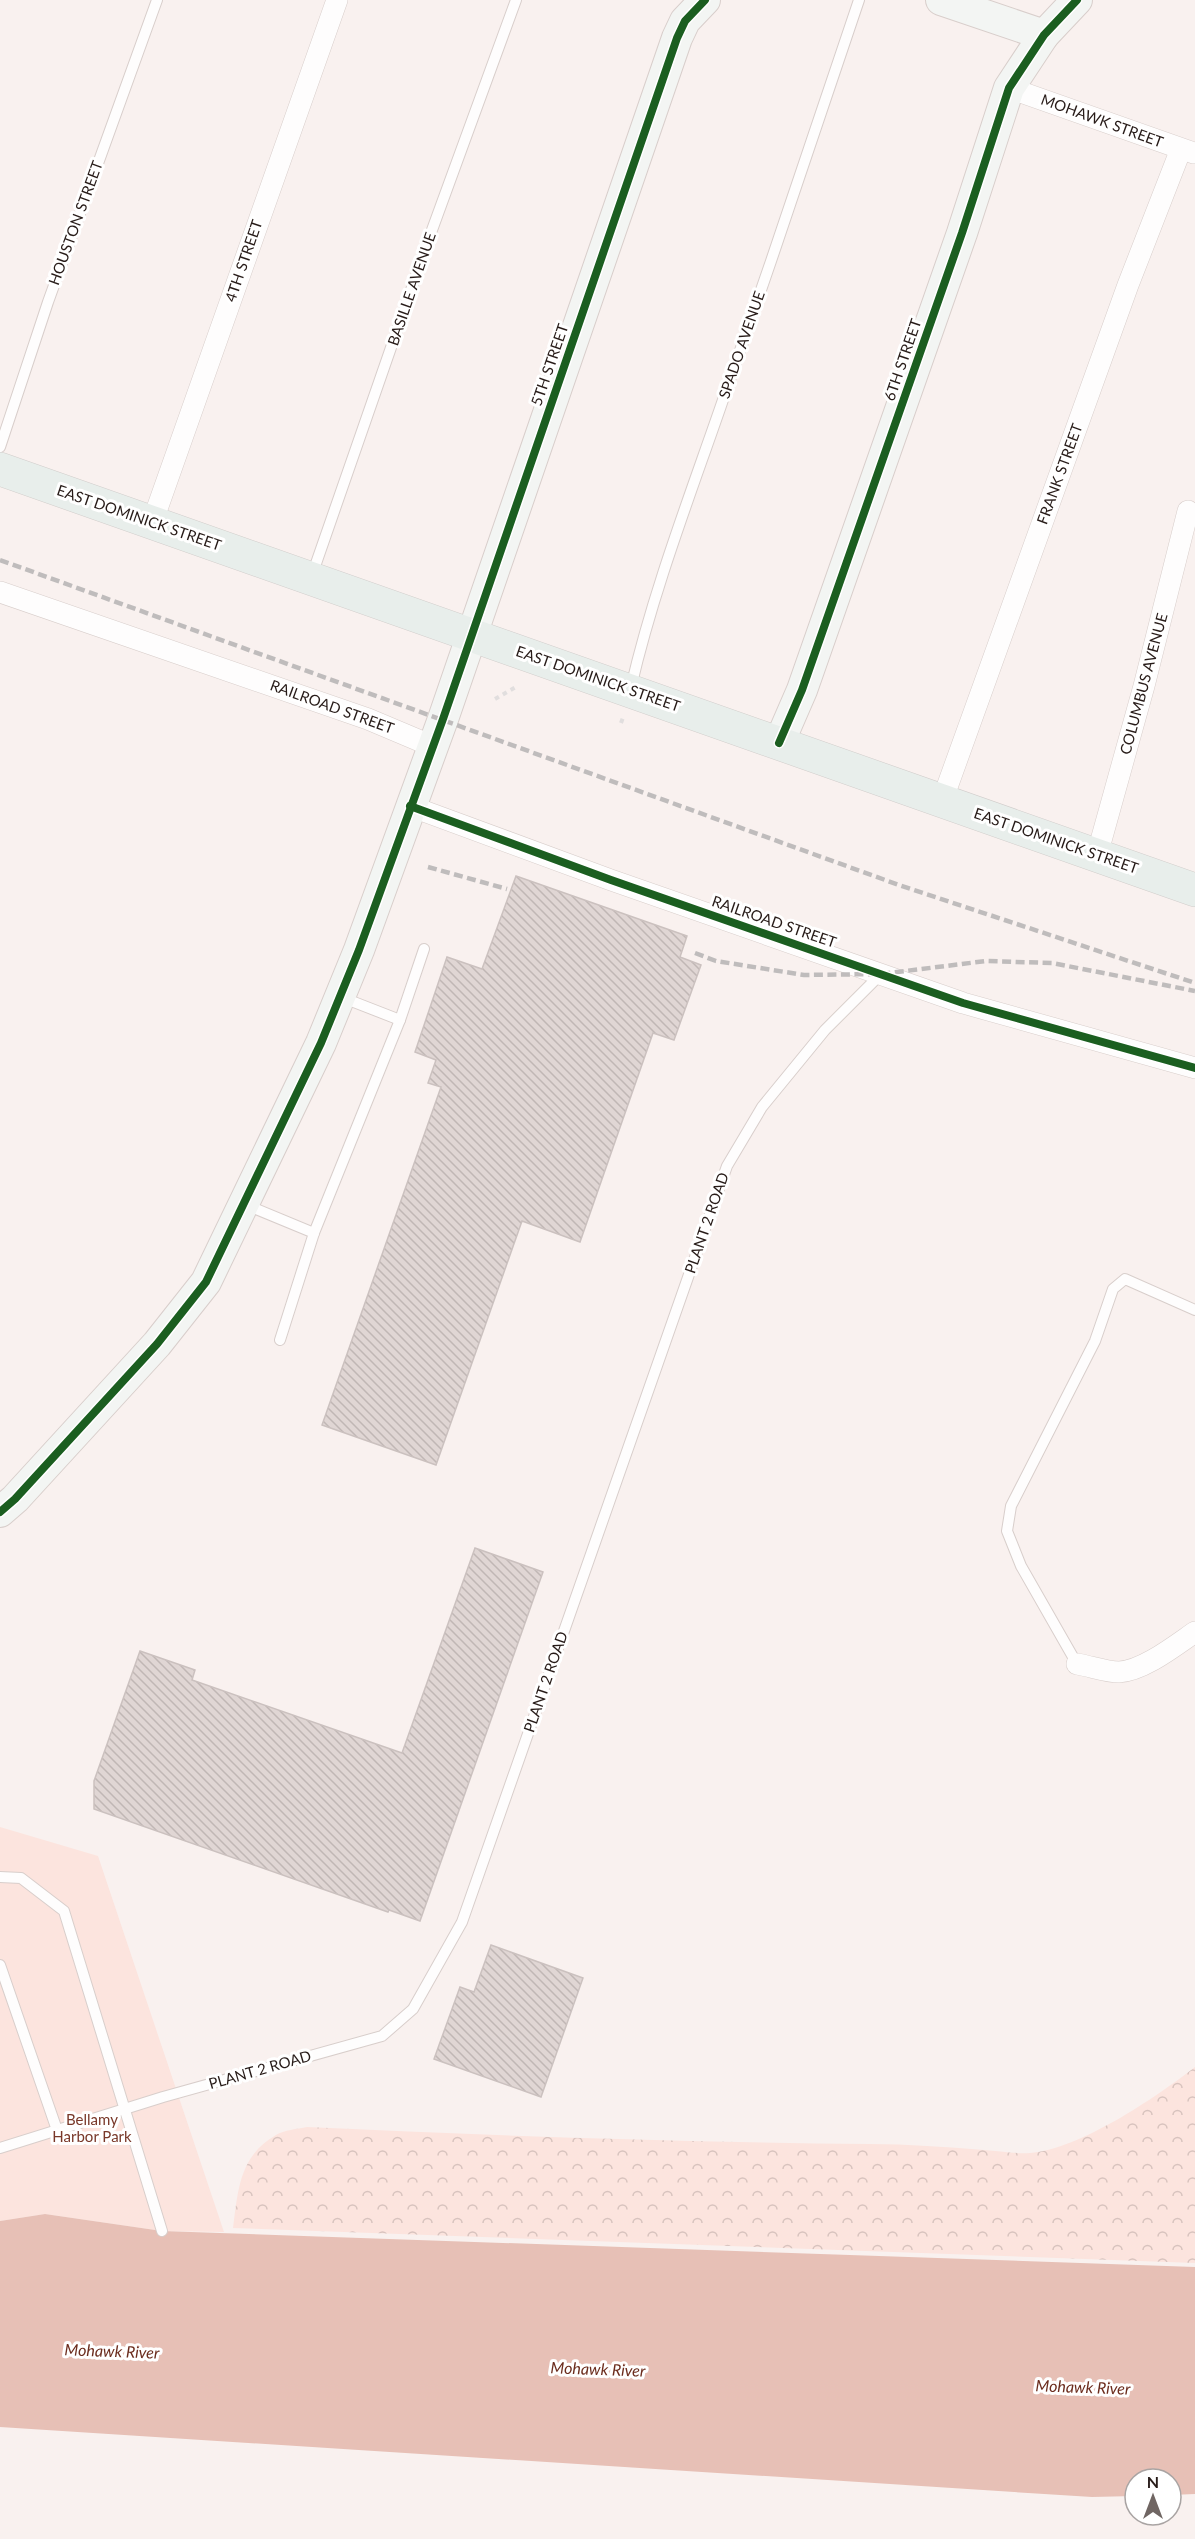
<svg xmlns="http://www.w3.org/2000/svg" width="1195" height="2539" viewBox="0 0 1195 2539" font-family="Lato,sans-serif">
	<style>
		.forest { fill: url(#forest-crowns) }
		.park { fill: #fce4de }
		.water { fill: #e7c0b6 }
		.building { fill: url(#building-back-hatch); stroke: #cbc1bf; stroke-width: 1.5 }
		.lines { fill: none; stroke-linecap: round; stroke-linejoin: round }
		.lane-casing { stroke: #d8cecb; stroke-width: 12 }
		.street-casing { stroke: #d8cecb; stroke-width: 22 }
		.secondary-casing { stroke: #d8cecb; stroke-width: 32 }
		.primary-casing { stroke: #d1cdcb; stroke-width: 34 }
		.path { stroke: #e1dede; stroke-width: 4; stroke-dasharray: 4.5 4.5; stroke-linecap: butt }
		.lane { stroke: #fefdfd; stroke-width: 10 }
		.street { stroke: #fefdfd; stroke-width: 21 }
		.secondary { stroke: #f3f5f3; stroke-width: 30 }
		.primary { stroke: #e8eeeb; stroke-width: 33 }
		.rail { stroke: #bfbcbc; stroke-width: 4.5; stroke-dasharray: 9 4.5; stroke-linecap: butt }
		.cycleway-casing { stroke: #fff; stroke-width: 11 }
		.cycleway { stroke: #1b5e20; stroke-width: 8 }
		.labels { text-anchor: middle; stroke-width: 6; stroke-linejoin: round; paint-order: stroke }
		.street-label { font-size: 15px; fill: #271b18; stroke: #fff }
		.park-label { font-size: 15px; fill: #793829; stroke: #fff }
		.water-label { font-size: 16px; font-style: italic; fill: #6b2c1d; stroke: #fff }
	</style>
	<defs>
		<pattern id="forest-crowns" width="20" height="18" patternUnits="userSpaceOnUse" patternTransform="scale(1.5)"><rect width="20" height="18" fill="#fce4de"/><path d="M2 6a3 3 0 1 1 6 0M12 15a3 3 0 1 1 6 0" fill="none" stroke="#d8c3be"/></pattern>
		<pattern id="building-back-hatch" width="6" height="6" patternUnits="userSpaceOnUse" patternTransform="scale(1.5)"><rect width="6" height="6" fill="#e0d6d4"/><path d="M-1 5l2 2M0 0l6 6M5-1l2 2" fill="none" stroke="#c0b7b5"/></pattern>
	</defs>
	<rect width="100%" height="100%" fill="#f9f1ef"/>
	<path class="forest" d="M1195,2067V2263L233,2228C238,2191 239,2156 276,2135C284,2130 297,2129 307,2127C495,2136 682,2142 870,2144C908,2144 946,2147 984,2150C999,2151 1015,2154 1030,2153C1080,2149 1155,2098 1195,2067Z"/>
	<path class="park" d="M0,1827L98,1856L224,2232L162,2231L45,2214L0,2221Z"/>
	<path class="water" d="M45,2214L162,2231L1195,2267V2494L1171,2495V2479H1135V2496L1092,2497L0,2427V2221Z"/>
	<g class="building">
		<path d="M516,876L687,936L680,957L701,965L674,1040L653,1033L580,1242L522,1221L436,1465L322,1425L441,1087L428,1083L436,1060L415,1052L447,957L482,969Z"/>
		<path d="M475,1548L543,1572L420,1921L389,1910L388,1912L94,1809V1781L140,1651L195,1670L192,1680L402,1753Z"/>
		<path d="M491,1945L583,1978L541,2097L434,2059L460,1987L474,1992Z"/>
	</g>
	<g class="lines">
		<defs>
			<g id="lane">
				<path d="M0,447L48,302L157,0"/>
				<path d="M312,575L428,241L516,0"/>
				<path d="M631,687C654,588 691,493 724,397C770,265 815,133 859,0"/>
				<path d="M341,997L400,1020"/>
				<path d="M244,1204L314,1233"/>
				<path d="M280,1340L314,1233L400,1020L424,949"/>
				<path d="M1077,1664L1021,1566L1007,1531L1011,1506L1095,1341L1113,1289L1125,1279L1195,1310"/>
				<path d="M0,1877L21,1878L64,1911L162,2231"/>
				<path d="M0,1965L57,2130"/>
				<path d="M0,2148L163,2097L382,2036L413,2009L462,1922L727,1166L762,1107L825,1030L881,974"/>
			</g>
			<g id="street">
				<path d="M1009,88L1194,153"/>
				<path d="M152,523L337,0"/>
				<path d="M0,592L368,719L432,746"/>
				<path d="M942,801L1128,285L1181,149"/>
				<path d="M410,806L611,880L963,1003L1195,1068"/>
				<path d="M1097,855L1144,686L1188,511"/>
				<path d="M1077,1664C1090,1666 1106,1672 1119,1672C1143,1671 1176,1645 1195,1632"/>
			</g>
			<g id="secondary">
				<path d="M941,0L1044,35"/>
				<path d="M779,743L802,690L962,233L1009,88L1044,35L1077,0"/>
				<path d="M0,1512L15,1499L157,1344L206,1282L321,1043L359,950L443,719L677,38L685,21L705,0"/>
			</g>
			<path id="primary" d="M0,469L1195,890"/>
		</defs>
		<use href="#lane" class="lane-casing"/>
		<use href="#street" class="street-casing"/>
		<use href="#secondary" class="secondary-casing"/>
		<use href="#primary" class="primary-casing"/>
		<g class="path">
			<path d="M495,699L516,687"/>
			<path d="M621,723L624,715"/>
		</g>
		<use href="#lane" class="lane"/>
		<use href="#street" class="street"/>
		<use href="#secondary" class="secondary"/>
		<use href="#primary" class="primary"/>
		<g class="rail">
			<path d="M0,560L899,885L1195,983"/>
			<path d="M428,867L507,889"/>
			<path d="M695,953L716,961L804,975L881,974L986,961L1052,963L1195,991"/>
		</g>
		<defs>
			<g id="cycleway">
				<path d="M779,743L802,690L962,233L1009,88L1044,35L1077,0"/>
				<path d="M410,806L611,880L963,1003L1195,1068"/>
				<path d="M0,1512L15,1499L157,1344L206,1282L321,1043L359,950L443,719L677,38L685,21L705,0"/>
			</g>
		</defs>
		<use href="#cycleway" class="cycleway-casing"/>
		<use href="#cycleway" class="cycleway"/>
	</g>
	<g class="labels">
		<g class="street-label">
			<text transform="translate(1102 121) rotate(20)" y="5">MOHAWK STREET</text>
			<text transform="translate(76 223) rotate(-70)" y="5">HOUSTON STREET</text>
			<text transform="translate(244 261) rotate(-71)" y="5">4TH STREET</text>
			<text transform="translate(412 289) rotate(-71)" y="5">BASILLE AVENUE</text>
			<text transform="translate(742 345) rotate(-71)" y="5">SPADO AVENUE</text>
			<text transform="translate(903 360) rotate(-71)" y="5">6TH STREET</text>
			<text transform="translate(550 365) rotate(-71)" y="5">5TH STREET</text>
			<text transform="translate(1060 474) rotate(-70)" y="5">FRANK STREET</text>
			<text transform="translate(139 518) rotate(19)" y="5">EAST DOMINICK STREET</text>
			<text transform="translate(598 679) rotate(19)" y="5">EAST DOMINICK STREET</text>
			<text transform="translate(1144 684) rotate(-75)" y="5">COLUMBUS AVENUE</text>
			<text transform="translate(332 707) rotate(20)" y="5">RAILROAD STREET</text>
			<text transform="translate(1056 841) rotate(19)" y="5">EAST DOMINICK STREET</text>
			<text transform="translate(774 922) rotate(19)" y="5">RAILROAD STREET</text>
			<text transform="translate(707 1223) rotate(-71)" y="5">PLANT 2 ROAD</text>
			<text transform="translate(546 1682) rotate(-71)" y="5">PLANT 2 ROAD</text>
			<text transform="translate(260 2070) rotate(-16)" y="5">PLANT 2 ROAD</text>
		</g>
		<g class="park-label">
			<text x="92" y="2125">Bellamy<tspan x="92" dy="17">Harbor Park</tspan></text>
		</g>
		<g class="water-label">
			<text transform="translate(112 2351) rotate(2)" y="6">Mohawk River</text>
			<text transform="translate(598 2369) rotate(2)" y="6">Mohawk River</text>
			<text transform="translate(1083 2387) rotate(2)" y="6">Mohawk River</text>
		</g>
	</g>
	<g transform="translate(1153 2497)"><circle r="28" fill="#ffffff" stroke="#a9a4a3" stroke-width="1.5"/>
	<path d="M0-4.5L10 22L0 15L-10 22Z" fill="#706663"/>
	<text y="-9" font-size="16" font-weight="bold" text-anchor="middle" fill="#271b18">N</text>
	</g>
</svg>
